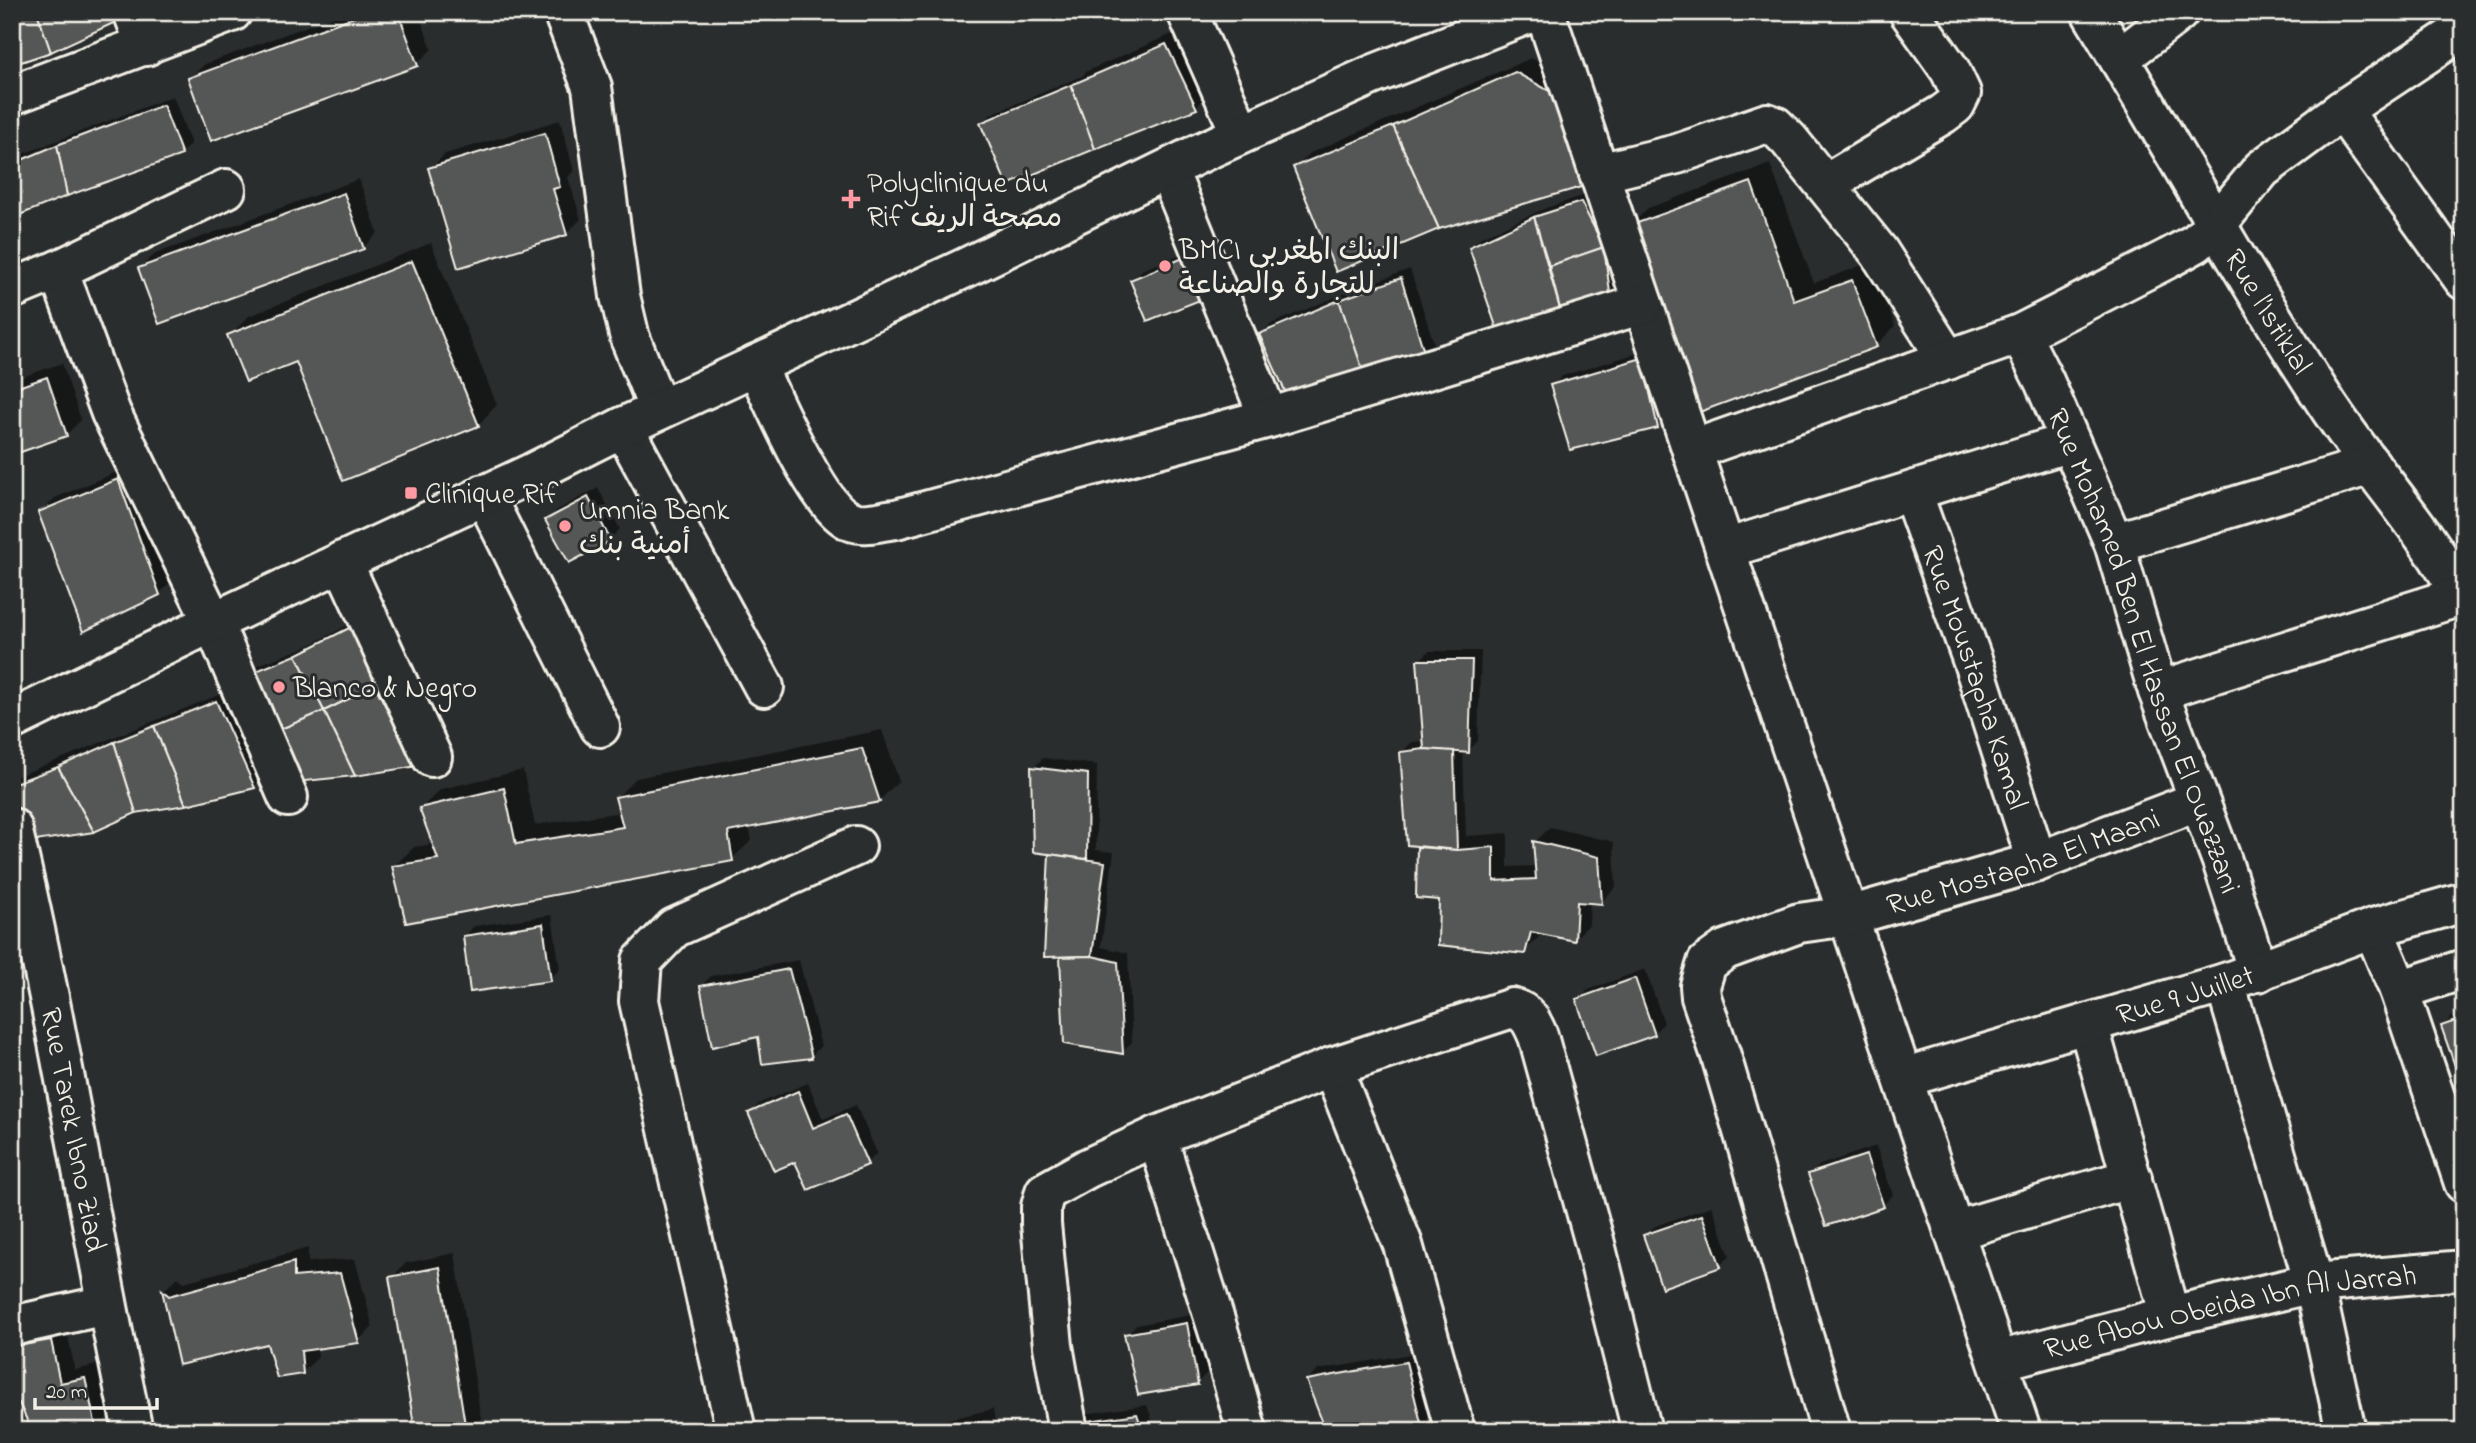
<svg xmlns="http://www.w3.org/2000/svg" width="2476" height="1443" viewBox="0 0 2476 1443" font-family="'Indie Flower','Playpen Sans Arabic',sans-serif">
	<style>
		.shadow { fill: #0007 }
		.building { fill: #555756; stroke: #f4f1e8; stroke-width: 2 }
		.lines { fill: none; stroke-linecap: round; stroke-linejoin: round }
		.minor-casing { stroke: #f4f1e8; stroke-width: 44 }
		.minor { stroke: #2a2d2e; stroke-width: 38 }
		.poi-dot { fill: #ff9aa2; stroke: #2a2d2e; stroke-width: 2.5 }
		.labels { text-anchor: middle; stroke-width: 6; stroke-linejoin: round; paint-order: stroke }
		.poi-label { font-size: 30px; fill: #f4f1e8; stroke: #2a2d2e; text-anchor: start }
		.street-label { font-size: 30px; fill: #f4f1e8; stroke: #2a2d2e }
	</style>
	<rect width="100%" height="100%" fill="#2a2d2e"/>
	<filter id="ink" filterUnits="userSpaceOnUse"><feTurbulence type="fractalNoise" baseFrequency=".0143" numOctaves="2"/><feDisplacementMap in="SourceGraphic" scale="14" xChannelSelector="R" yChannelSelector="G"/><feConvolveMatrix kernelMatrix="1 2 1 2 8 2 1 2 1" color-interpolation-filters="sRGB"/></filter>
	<g filter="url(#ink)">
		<g class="shadow">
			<path d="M345,12H418L432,49L417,64L190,78L205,64Z"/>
			<path d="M1181,30L1211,92L1196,107L1094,148L982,123L991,114L1082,76L1087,71Z"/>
			<path d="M1531,58L1569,79L1595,171L1580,186L1295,168L1310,153Z"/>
			<path d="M173,96L191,144L181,153L66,195L12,217V158Z"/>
			<path d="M560,120L574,171L568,177L581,219L566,234L430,169L445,154Z"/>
			<path d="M1770,164L1814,283L1871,262L1895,326L1876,346L1628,228L1648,208Z"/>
			<path d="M359,179L378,233L363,248L140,268L155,254Z"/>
			<path d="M1591,193L1621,296L1562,318L1471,247L1481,237L1546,208Z"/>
			<path d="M431,243L497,405L478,425L229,336L249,316Z"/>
			<path d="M1193,249L1209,289L1199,299L1132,280L1142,270Z"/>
			<path d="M1410,269L1435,346L1425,356L1261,334L1271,324L1350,291Z"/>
			<path d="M12,347L22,377L62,363L81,420L66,435L12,453Z"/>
			<path d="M1651,349L1667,416L1657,426L1552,386L1562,376Z"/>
			<path d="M133,465L174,579L159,594L40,513L55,498Z"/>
			<path d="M598,488L620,529L610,539L548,520L557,510Z"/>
			<path d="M367,615L417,764L248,675L258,665L308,646Z"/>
			<path d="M1429,651H1481L1478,741L1468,751L1463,750L1466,836L1508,833V867L1537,866L1535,842L1550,827L1614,842L1616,887L1601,902L1590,901L1589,925L1574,939L1541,933L1539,937L1524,952L1441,899L1418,847L1421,845L1402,752L1412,742L1425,741L1419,661Z"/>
			<path d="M226,692L264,777L254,787L12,799V782L18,776Z"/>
			<path d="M882,730L899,781L879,801L749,826L752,840L732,859L394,866L414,847L434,844L421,808L441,789L523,770L535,825L621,812L617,797L636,778Z"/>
			<path d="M1043,758L1097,765L1096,850L1114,852L1101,947L1128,953L1132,1042L1122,1052L1066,1043L1062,955L1051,853L1033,768Z"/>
			<path d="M552,915L560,969L550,979L465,936L474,926Z"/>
			<path d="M799,960L821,1046L811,1056L759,1035L701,986L711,976Z"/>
			<path d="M1645,969L1664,1023L1654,1033L1578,1000L1588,990Z"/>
			<path d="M2464,1013V1080L2443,1026L2453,1016Z"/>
			<path d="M808,1083L823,1119L856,1105L877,1153L867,1163L796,1159L750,1113L760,1103Z"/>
			<path d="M1876,1146L1893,1195L1883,1205L1810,1175L1820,1165Z"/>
			<path d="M1712,1206L1730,1256L1720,1266L1645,1236L1655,1226Z"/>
			<path d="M308,1248V1262L355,1259L373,1327L358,1341L317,1347L318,1357L303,1372L268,1342L180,1363L163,1291L178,1277L184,1282Z"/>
			<path d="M455,1253L483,1431H417L391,1278L406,1263Z"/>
			<path d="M1197,1314L1207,1373L1197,1383L1126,1335L1136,1325Z"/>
			<path d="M66,1326L75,1370L100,1364L111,1414L96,1429L20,1402H12V1337Z"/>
			<path d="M1416,1353L1434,1431H1328L1308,1380L1318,1370Z"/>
			<path d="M1147,1405L1156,1431H1077L1084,1414Z"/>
			<path d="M993,1409L997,1431H895Z"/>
		</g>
		<g class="building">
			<path d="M12,12H37L51,52L12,65Z"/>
			<path d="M37,12H117L120,20L51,52Z"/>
			<path d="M367,12H398L418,66L211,141L188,78Z"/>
			<path d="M1166,44L1197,109L1095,149L1071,85Z"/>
			<path d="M1515,72L1555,94L1581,187L1439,229L1393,126Z"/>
			<path d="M1071,85L1095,149L1007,185L980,123Z"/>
			<path d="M163,105L182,155L67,196L57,145Z"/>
			<path d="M1393,126L1439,229L1336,272L1293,167Z"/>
			<path d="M545,133L560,187L553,189L567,235L458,268L428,168Z"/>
			<path d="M57,145L67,196L12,218V164Z"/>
			<path d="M1751,182L1794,301L1852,280L1877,347L1694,414L1626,227Z"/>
			<path d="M344,193L364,249L159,324L138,268Z"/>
			<path d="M1581,202L1604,247L1549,266L1534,217Z"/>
			<path d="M1534,217L1563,320L1501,341L1469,247Z"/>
			<path d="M1604,247L1612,308L1563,320L1549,266Z"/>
			<path d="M1183,258L1200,300L1147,321L1130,280Z"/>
			<path d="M412,261L479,426L343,481L296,362L246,382L227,335Z"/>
			<path d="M1401,278L1426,358L1365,377L1339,300Z"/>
			<path d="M1339,300L1365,377L1289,400L1259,334Z"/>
			<path d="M1642,358L1658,428L1570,450L1550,385Z"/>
			<path d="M47,377L67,436L12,455V389Z"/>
			<path d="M118,479L160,595L83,632L38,512Z"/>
			<path d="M588,497L611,541L569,563L545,520Z"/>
			<path d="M357,624L375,686L324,711L296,655Z"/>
			<path d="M296,655L324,711L276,731L246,675Z"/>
			<path d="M1417,660H1472L1469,753L1424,749Z"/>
			<path d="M375,686L418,766L355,776L324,711Z"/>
			<path d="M216,701L255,788L186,805L154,726Z"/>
			<path d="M324,711L355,776L295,782L276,731Z"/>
			<path d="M154,726L186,805L136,813L114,742Z"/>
			<path d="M114,742L136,813L94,832L58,767Z"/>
			<path d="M862,748L880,802L728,832L733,861L406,923L392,866L438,859L419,808L504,788L516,844L623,827L615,797Z"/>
			<path d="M1424,749L1454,751L1457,850L1407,845L1400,752Z"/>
			<path d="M58,767L94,832L23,843L12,805V784Z"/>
			<path d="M1031,767L1088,774L1087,859L1033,852Z"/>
			<path d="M1533,841L1599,857L1602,904L1577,902L1575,941L1531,932L1525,954L1438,945L1439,900L1416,898L1417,847L1457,850L1494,847V881L1536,879Z"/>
			<path d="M1049,854L1105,862L1092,956L1044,957Z"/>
			<path d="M543,924L551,981L470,992L463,936Z"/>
			<path d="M1092,956L1118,962L1123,1054L1064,1044L1060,957Z"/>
			<path d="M789,969L812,1058L762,1064L758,1037L712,1047L700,986Z"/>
			<path d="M1635,978L1655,1035L1596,1056L1576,999Z"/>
			<path d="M2464,1018V1082L2461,1083L2441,1026Z"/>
			<path d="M798,1091L813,1128L846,1114L868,1165L808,1190L795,1162L774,1171L748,1113Z"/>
			<path d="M1866,1155L1884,1207L1826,1226L1808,1174Z"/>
			<path d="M1702,1215L1721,1267L1662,1288L1643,1235Z"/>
			<path d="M294,1262V1277L340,1273L359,1343L301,1351L303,1374L277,1378L267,1344L179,1365L162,1290L169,1296Z"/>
			<path d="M440,1267L466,1431H415L389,1277Z"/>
			<path d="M1187,1323L1198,1385L1138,1395L1124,1334Z"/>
			<path d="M51,1340L60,1383L85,1378L97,1431H32L19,1403L12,1404V1347Z"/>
			<path d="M1406,1362L1422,1427L1392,1431H1326L1306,1380Z"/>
			<path d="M1137,1414L1143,1431H1075L1073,1423Z"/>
			<path d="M978,1423L980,1431H944Z"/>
			<path d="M1422,1427L1423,1431H1392Z"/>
		</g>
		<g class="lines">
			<defs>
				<g id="minor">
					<path d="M133,12L146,46"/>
					<path d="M563,12L592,87L620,296L630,338L659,410"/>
					<path d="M1187,12L1241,134"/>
					<path d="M1545,12L2021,1431"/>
					<path id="s1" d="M2091,12C2168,139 2240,270 2321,395C2366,466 2424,526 2464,600"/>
					<path d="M2119,59L2179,12"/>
					<path d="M12,95L232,12"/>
					<path d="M2342,110L2464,280"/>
					<path d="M1168,170L1269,418"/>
					<path d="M1599,173L1677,154L1767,123L1775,126L1789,140L1879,252L1948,360"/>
					<path d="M1826,184L1943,114L1955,105L1961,93L1950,70L1909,12"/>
					<path d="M58,270L111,413L213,622L288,797"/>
					<path d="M12,289L58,270L226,189"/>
					<path id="s2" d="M2020,334L2044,381L2114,543L2158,691L2222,861L2258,972"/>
					<path d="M756,365C772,398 820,514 854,522C866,526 884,520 896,519L1269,418L1643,304"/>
					<path d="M623,427L764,687"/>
					<path d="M1692,450L2020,334L2169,258L2196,243L2216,225L2262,169L2342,110L2464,29"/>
					<path id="s3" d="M1912,492L1973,662L2037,862"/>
					<path d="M484,494L600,727"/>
					<path d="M2114,543L2371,465"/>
					<path d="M1725,549L2070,442"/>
					<path d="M342,561L432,757"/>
					<path d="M2158,691L2464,595"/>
					<path d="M12,720L213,622L532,473L623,427L965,268L1202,152L1372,75L1533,12"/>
					<path id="s4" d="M12,828C60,1027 90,1230 133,1431"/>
					<path d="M2373,928L2399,990L2464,1183"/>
					<path d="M2225,983L2314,1283L2346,1431"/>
					<path d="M2399,990L2464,969"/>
					<path d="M2088,1024L2170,1316"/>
					<path d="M1332,1067L1403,1245L1455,1431"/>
					<path id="s5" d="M1903,1078L2225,983L2373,928L2464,902"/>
					<path d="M1157,1136L1223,1346L1247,1431"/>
					<path d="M1954,1231L2132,1178"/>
					<path d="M12,1326L106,1305"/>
					<path id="s6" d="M1998,1361L2170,1316L2314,1283L2464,1270"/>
					<path d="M736,1431L639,1001L642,961L674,928L856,846"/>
					<path d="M1068,1431L1053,1346L1041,1224V1207L1045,1192L1088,1168L1157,1136L1332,1067L1512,1008C1528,1012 1532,1022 1538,1036L1594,1240L1642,1431"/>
					<path id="s7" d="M1831,1431L1721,1056L1701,997L1700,986L1707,963L1725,950L1799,923L1849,916L2037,862L2198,801"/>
				</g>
			</defs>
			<use href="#minor" class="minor-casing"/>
			<use href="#minor" class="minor"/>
		</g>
	</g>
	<g class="poi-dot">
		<path d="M847.5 188.5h7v7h7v7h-7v7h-7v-7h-7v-7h7z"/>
		<circle cx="1165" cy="266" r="7"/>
		<rect x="404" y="486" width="14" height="14" rx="3.5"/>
		<circle cx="565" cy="526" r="7"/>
		<circle cx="279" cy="687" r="7"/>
	</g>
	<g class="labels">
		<g class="poi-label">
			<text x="867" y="192">Polyclinique du<tspan x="867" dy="34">Rif مصحة الريف</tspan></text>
			<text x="1179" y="259">BMCI البنك المغربي<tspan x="1179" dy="34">للتجارة والصناعة</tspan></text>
			<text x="425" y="503">Clinique Rif</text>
			<text x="579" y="519">Umnia Bank<tspan x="579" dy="34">أمنية بنك</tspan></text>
			<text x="293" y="697">Blanco &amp; Negro</text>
		</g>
		<g class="street-label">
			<text dy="10" stroke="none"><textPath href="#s1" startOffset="348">Rue l’Istiklal</textPath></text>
			<text dy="10" stroke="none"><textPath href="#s2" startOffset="341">Rue Mohamed Ben El Hassan El Ouazzani</textPath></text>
			<text dy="10" stroke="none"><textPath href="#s3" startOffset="196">Rue Moustapha Kamal</textPath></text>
			<text dy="10" stroke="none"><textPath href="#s7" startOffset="822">Rue Mostapha El Maani</textPath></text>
			<text dy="10" stroke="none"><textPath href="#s5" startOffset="294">Rue 9 Juillet</textPath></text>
			<text dy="10" stroke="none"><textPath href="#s4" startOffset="308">Rue Tarek Ibno Ziad</textPath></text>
			<text dy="10" stroke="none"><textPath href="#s6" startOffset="238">Rue Abou Obeida Ibn Al Jarrah</textPath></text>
		</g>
	</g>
	<rect width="2476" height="1443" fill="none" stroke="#2a2d2e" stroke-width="42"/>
	<rect x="21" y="21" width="2434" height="1401" fill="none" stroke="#f4f1e8" stroke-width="2.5" filter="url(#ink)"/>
	<path d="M35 1398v10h122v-10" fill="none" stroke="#f4f1e8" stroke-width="3.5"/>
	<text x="46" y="1398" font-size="21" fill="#f4f1e8" stroke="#2a2d2e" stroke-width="5" paint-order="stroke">20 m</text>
</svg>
